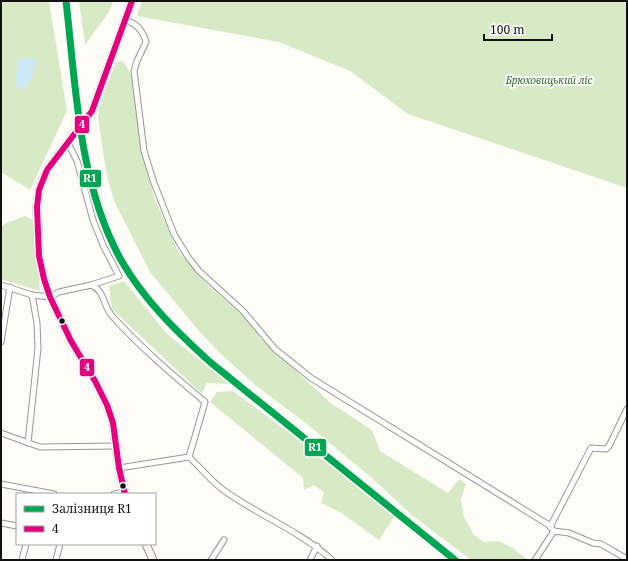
<svg xmlns="http://www.w3.org/2000/svg" width="628" height="561" viewBox="0 0 628 561" font-family="'Noto Serif',serif">
	<style>
		.forest { fill: #d8eac5 }
		.water { fill: #cde8f7 }
		.lines { fill: none; stroke-linecap: round; stroke-linejoin: round }
		.minor-casing { stroke: #979795; stroke-width: 7 }
		.secondary-casing { stroke: #8e8d8b; stroke-width: 9 }
		.minor { stroke: #fffffe; stroke-width: 5 }
		.secondary { stroke: #f6f4eb; stroke-width: 7 }
		.bus-1-casing { stroke: #fff; stroke-width: 9 }
		.bus-1 { stroke: #e5007d; stroke-width: 6 }
		.rail-1-casing { stroke: #fff; stroke-width: 10 }
		.rail-1 { stroke: #00a651; stroke-width: 7 }
		.bus-dot { fill: #111; stroke: #fff; stroke-width: 1.5 }
		.labels { text-anchor: middle; stroke-width: 4; stroke-linejoin: round; paint-order: stroke }
		.park-label { font-size: 10px; font-style: italic; fill: #2f6b1f; stroke: #fff }
		.line-badge { stroke: #fff; stroke-width: 1.5 }
		.badge-label { font-size: 11px; text-anchor: middle; font-weight: bold; fill: #fff }
	</style>
	<rect width="100%" height="100%" fill="#fdfcf7"/>
	<g class="forest">
		<path d="M1,1H49L67,111L30,190L1,172Z"/>
		<path d="M79,1H113L109,12L85,45Z"/>
		<path d="M142,1H627V188L408,114L350,71L279,42L137,16Z"/>
		<path d="M123,61L131,74L141,144L154,197L178,251L206,283L255,327L259,337L332,404L372,430L380,451L448,493L459,479L466,484L461,499L464,517L474,535L484,542L499,541L511,547L528,560H471L413,516L373,479L307,424L255,385L221,354L199,331L150,272L115,203L108,180L104,158L98,117L100,104L116,62Z"/>
		<path d="M25,216L33,220L40,291L1,279V228L4,224Z"/>
		<path d="M124,281L167,334L230,384L207,383L202,394L112,309L109,286Z"/>
		<path d="M233,391L291,434L394,517L379,540L341,513L321,503L324,492L314,485L304,490L303,478L210,402L217,392Z"/>
	</g>
	<path class="water" d="M36,58C33,71 34,83 21,90L17,88L15,81L18,59Z"/>
	<g class="lines">
		<defs>
			<g id="minor">
				<path d="M125,20C136,23 143,31 146,42L137,61L134,71L144,151L154,183L174,234L188,257L199,271L243,311L275,349L311,378L549,525L554,531L569,533L593,543L601,544L627,559"/>
				<path d="M1,285L32,295L50,297L59,292L91,285L119,276L103,245L93,220L77,161L68,143"/>
				<path d="M91,285C105,290 103,307 113,317C141,348 173,375 205,402L189,457"/>
				<path d="M1,342L10,287"/>
				<path d="M1,433L40,447L116,446"/>
				<path d="M28,443L38,348L37,323L32,295"/>
				<path d="M119,468L189,457C200,467 210,480 222,489C257,515 299,530 332,560"/>
				<path d="M1,484L54,494"/>
				<path d="M114,494L124,492"/>
				<path d="M1,523L17,526"/>
				<path d="M550,527L591,448L606,449L609,446L627,409"/>
				<path d="M22,560L26,544"/>
				<path d="M56,560L60,544"/>
				<path d="M211,560L224,540"/>
				<path d="M310,560L317,546"/>
				<path d="M535,560L554,531"/>
			</g>
			<g id="secondary">
				<path d="M125,494L119,468L113,423L107,405L95,381L71,341L50,297L44,279L39,256L37,207L39,190L47,170L92,111L132,1"/>
				<path d="M146,544L153,560"/>
			</g>
		</defs>
		<use href="#minor" class="minor-casing"/>
		<use href="#secondary" class="secondary-casing"/>
		<use href="#minor" class="minor"/>
		<use href="#secondary" class="secondary"/>
		<defs>
			<path id="bus-1" d="M125,494L119,468L113,423L107,405L95,381L71,341L50,297L44,279L39,256L37,207L39,190L47,170L92,111L132,1"/>
		</defs>
		<use href="#bus-1" class="bus-1-casing"/>
		<use href="#bus-1" class="bus-1"/>
		<defs>
			<path id="rail-1" d="M66,1C76,87 78,182 121,260C144,300 176,331 210,362L455,560"/>
		</defs>
		<use href="#rail-1" class="rail-1-casing"/>
		<use href="#rail-1" class="rail-1"/>
	</g>
	<g class="bus-dot">
		<circle cx="62" cy="321" r="3.5"/>
		<circle cx="123" cy="486" r="3.5"/>
	</g>
	<g class="labels">
		<g class="park-label">
			<text x="549" y="84">Брюховицький ліс</text>
		</g>
	</g>
	<g class="line-badge">
		<rect x="74" y="115" width="16" height="19" rx="4" fill="#e5007d"/>
		<rect x="79" y="169" width="23" height="19" rx="4" fill="#00a651"/>
		<rect x="79" y="358" width="16" height="19" rx="4" fill="#e5007d"/>
		<rect x="304" y="438" width="23" height="19" rx="4" fill="#00a651"/>
	</g>
	<g class="badge-label">
		<text x="82" y="128">4</text>
		<text x="90" y="182">R1</text>
		<text x="87" y="371">4</text>
		<text x="315" y="451">R1</text>
	</g>
	<rect width="628" height="561" fill="none" stroke="#111111" stroke-width="4"/>
	<rect x="16" y="493" width="140" height="52" fill="#ffffff" stroke="#a0a0a0"/>
	<rect x="24" y="506" width="20" height="6" fill="#00a651" stroke="#a0a0a0"/>
	<text x="52" y="513" font-size="12" fill="#111111">Залізниця R1</text>
	<rect x="24" y="526" width="20" height="6" fill="#e5007d" stroke="#a0a0a0"/>
	<text x="52" y="533" font-size="12" fill="#111111">4</text>
	<path d="M484 34v6h68v-6" fill="none" stroke="#111111" stroke-width="2"/>
	<text x="490" y="34" font-size="12" fill="#111111" stroke="#ffffff" stroke-width="3" paint-order="stroke">100 m</text>
</svg>
